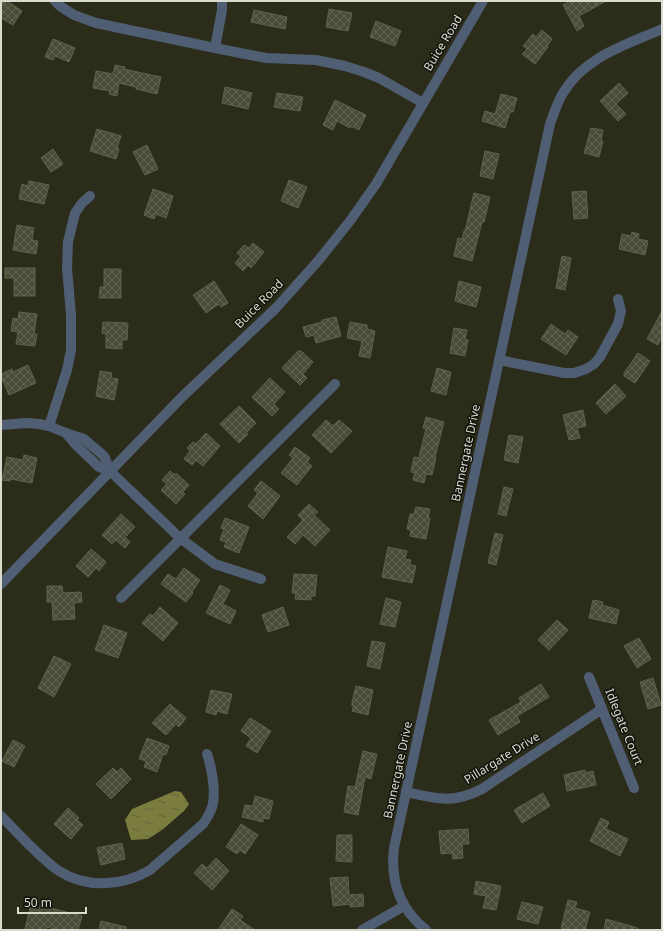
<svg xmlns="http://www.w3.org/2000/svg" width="663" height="931" viewBox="0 0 663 931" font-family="'Noto Sans',sans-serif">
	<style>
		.water { fill: url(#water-ripples) }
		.building { fill: url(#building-cross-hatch); stroke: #61624d }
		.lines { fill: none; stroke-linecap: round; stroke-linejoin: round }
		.minor { stroke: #505e73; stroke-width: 10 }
		.tertiary { stroke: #505e73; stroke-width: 10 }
		.labels { text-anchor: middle; stroke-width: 3; stroke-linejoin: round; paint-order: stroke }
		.street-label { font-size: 12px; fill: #dadbcf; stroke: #13140c }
	</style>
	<defs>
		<pattern id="water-ripples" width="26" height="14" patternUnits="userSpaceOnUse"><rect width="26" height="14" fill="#7a7d3d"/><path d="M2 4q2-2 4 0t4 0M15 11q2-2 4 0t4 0" fill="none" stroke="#63653d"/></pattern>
		<pattern id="building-cross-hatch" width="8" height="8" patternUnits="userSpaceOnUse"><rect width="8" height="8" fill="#4a4c38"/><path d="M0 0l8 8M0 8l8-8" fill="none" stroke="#646554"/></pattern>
	</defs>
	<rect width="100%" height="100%" fill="#2b2c19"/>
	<path class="water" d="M175,791L181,792L189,804L184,811L162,830L148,839L131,840L125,820L132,809Z"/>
	<g class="building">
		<path d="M1,1H7L22,11L13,25L1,18Z"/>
		<path d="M570,1H606L579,16L584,26L577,31L563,5Z"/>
		<path d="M329,9L352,13L348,31L326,27Z"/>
		<path d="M254,10L287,17L285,29L251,22Z"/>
		<path d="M376,21L401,31L395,46L370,37Z"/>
		<path d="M542,30L552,39L547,46L548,47L535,64L522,54L527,49L523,46L533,34L536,37Z"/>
		<path d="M53,39L75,48L69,62L55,56L53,60L45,57Z"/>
		<path d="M115,65L125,67L124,69L161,77L157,94L136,89V87L119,83L117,96L109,94L110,91L93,88L96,71L113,74Z"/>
		<path d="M619,83L628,93L616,104L626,114L618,121L600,101Z"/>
		<path d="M225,87L252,93L248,109L222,103Z"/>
		<path d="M277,93L303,97L300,111L274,107Z"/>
		<path d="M501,94L517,98L513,112H510L505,128L482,121L485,111L495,114Z"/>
		<path d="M335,100L366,115L359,130L351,126L350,128L337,121L333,130L323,125Z"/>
		<path d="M591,128L603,130L601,141H603L599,157L584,153Z"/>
		<path d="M97,129L121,136L117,148L119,149L116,159L90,151Z"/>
		<path d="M147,145L158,169L145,175L133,152Z"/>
		<path d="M53,149L63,164L51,172L41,158Z"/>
		<path d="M485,151L499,154L493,179L480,176Z"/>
		<path d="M289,180L307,187L298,208L281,201Z"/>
		<path d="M29,181L49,185L44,204L19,199L22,184L28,186Z"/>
		<path d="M153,189L173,196L166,218L156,214L154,219L144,215Z"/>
		<path d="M586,191L588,218L574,219L572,192Z"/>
		<path d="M474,193L490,197L484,222H482L472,261L454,256L458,238L462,239L464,231H465Z"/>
		<path d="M17,225L34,228L32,240L38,241L36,254L13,250Z"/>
		<path d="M632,232L639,234L638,239L648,241L645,255L619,249L622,234L631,236Z"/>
		<path d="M253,243L264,252L251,268L248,265L243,271L235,263L241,256L237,253L244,245L249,248Z"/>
		<path d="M562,256L571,258L565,290L556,288Z"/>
		<path d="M5,268H35V296H14V278H5Z"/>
		<path d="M104,269H121V298H99L100,287H104Z"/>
		<path d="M214,281L228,303L221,307L219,304L206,313L193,295Z"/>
		<path d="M459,281L481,287L476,307L455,301Z"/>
		<path d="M662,311V336L658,345L647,339Z"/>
		<path d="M19,312L37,314L34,334H37L35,346L16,344L18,332L11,331L13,318L18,319Z"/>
		<path d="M336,317L341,336L316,343L314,335L306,337L303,327L322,322V320Z"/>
		<path d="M103,322L128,323L127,340H122V349L106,348V334L102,333Z"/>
		<path d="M350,322L367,325V329L375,331L370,358L359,356L362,341L347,338Z"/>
		<path d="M551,324L565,334L568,330L578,337L566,355L541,339Z"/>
		<path d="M454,328L467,330L465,339L468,340L465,356L450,353Z"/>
		<path d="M298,351H301L313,362L303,374L307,378L300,385L282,368Z"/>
		<path d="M638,353L650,361L635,383L624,376V373Z"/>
		<path d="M28,365L36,383L9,395L1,376V374L12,369L13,372Z"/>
		<path d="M437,368L451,372L446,395L431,391Z"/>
		<path d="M100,371L112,373L111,378L118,379L114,400L96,396Z"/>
		<path d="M270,378L285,392L274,404L279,409L272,416L252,397Z"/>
		<path d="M615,384L626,396L606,414L596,403Z"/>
		<path d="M239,406L256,423L246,433L248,434L239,443L220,424Z"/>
		<path d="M583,410L586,426L577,428L580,438L569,440L563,415Z"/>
		<path d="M426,417L444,422L435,457H436L432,475L426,474L424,483L413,480L415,473L411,472L414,457L419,458L420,453L426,429L423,428Z"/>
		<path d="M326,420L333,426L339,420L352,431L331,453L312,435Z"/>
		<path d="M206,433L220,446L203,466L196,460L192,465L184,459L190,451L187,448L193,442L196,444Z"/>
		<path d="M509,435L523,437L518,463L504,460Z"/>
		<path d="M295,447L310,458L307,462L312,466L297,485L281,473L293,458L289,455Z"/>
		<path d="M24,455L37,458L32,483L11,479L10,481L2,480L7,457L23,460Z"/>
		<path d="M170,471L175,475L176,473L189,485L183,492L185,494L176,504L161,490L167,484L162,480Z"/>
		<path d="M261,481L280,496L263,519L248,506L258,493L254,490Z"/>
		<path d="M504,487L513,489L506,516L498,514Z"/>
		<path d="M309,504L318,512L314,515L330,530L315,546L303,535L295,544L287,537L303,520L298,515Z"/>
		<path d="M416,507L430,509L428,518H430L426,539L410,536L411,530L407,529L410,514H414Z"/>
		<path d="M121,514L135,527L125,537L130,542L125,548L116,540L112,544L102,535Z"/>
		<path d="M225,518L249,527L239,553L224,547L226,542L220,540L224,529L221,528Z"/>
		<path d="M495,533L503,535L496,565L488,563Z"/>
		<path d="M388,547L407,551L405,559L411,560L410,565L416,566L412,583L382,577Z"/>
		<path d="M91,549L106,562L99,571L96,568L88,577L76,566Z"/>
		<path d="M184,568L200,580L192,592L193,593L186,602L161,584L168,574L176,579Z"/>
		<path d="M294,574L317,575L315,596H311V600L295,599L296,593H292Z"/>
		<path d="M220,585L230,590L223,604L236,611L230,624L206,613Z"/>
		<path d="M47,586H62L63,593L81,592L82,602L74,603L75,619L53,620L52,602H47Z"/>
		<path d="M386,598L401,602L395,627L380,624Z"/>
		<path d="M593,600L603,602L602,605L619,610L616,624L589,618Z"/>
		<path d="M160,607L178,623L163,641L142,623L150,614L153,616Z"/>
		<path d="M283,607L289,625L268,632L262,615Z"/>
		<path d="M557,620L568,630L549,650L538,640Z"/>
		<path d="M104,625L127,633L118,658L95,650Z"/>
		<path d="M639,638L651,659L637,668L624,646Z"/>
		<path d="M372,641L385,643L380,669L367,666Z"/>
		<path d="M54,656L71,664L54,697L38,688Z"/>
		<path d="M653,678L661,705L648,709L640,682Z"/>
		<path d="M541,684L549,697L517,716L520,722L498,735L489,720L521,702L519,698Z"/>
		<path d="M356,686L373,690L368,715L352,711L354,706H352V702Z"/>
		<path d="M211,690L232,694L227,714L217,711L216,715L206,712Z"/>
		<path d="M170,704L186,718L179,727L176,724L166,735L152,723Z"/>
		<path d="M250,718L271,731L257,753L246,746L251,738L241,731Z"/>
		<path d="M147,738L169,746L166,755L163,754L157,772L144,767L146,761L139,759Z"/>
		<path d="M13,740L25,746L14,767L2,761Z"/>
		<path d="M363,751L377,754L371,779L365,777L358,815L344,812L348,786L355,787Z"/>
		<path d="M113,768L117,772L121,768L131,779L111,799L96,784Z"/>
		<path d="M585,770V773L593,771L596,785L567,791L564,775Z"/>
		<path d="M543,793L550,806L522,823L514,810Z"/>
		<path d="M255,796L273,801L269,819L263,818V822L242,817L245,805L253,806Z"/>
		<path d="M68,808L79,818L77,820L83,825L71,839L54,824Z"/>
		<path d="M601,818L609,822L606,829L628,839L620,856L590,841Z"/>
		<path d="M241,824L258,835L245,854L240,850L237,854L226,847Z"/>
		<path d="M468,829L469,844H462L463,858L453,859L452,853L441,854L439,831Z"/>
		<path d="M337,835H352V862L336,861Z"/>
		<path d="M122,843L125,859L101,865L97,848Z"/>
		<path d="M216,858L229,871L212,890L194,873L202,864L207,868Z"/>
		<path d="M348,877L349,895L363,894L364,906L350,907V904L333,906L330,878Z"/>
		<path d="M476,881L501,886L496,910L483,908L486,896L474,894Z"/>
		<path d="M568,900L577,902L575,908L590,912L585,930H571L561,928Z"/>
		<path d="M522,902L543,907L538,924L517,919Z"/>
		<path d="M41,904L52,907L51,908L82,916L78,930H58L47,927L46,930H31L25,929L30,908L39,910Z"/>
		<path d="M232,909L243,916L240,920L255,930H218Z"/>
		<path d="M606,919L638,928V930H604Z"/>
		<path d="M101,921L126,927V930H99Z"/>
	</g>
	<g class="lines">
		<g class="minor">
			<path d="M55,1L60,6L74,15L96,23L215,48L266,58L316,60L345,66L364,72L379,78L423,103"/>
			<path d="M215,48L222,10V1"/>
			<path d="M499,360L564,373H574L586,369L594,364L600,357L618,324L621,311L618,299"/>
			<path d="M1,425L27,423L39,424L49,426L66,433L76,445L99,467L111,472L180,538L215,564L261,579"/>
			<path d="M49,426L67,370L71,350V315L67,268L68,242L75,213L82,203L90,196"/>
			<path d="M66,433L84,439L104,456L111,472"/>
			<path d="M121,598L335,384"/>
			<path d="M589,677L634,788"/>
			<path d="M406,792C437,799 453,804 482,789L602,709"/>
			<path d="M1,816C19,834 39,857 59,871C87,889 123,886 150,870L203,824C206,820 209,815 211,810C217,796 212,768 207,754"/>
			<path d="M362,930L404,906"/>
			<path d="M426,930C400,909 390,881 394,848L550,124C554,113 557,103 563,93C584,57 626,45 662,29"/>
		</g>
		<path class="tertiary" d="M1,584L182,397L276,308L318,261L350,221L376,184L483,1"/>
	</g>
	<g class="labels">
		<g class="street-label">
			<text transform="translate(443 43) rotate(-59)" y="4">Buice Road</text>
			<text transform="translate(259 304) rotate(-45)" y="4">Buice Road</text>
			<text transform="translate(466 453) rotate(-78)" y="4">Bannergate Drive</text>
			<text transform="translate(624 727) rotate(68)" y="4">Idlegate Court</text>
			<text transform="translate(502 758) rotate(-32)" y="4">Pillargate Drive</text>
			<text transform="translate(398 770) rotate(-78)" y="4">Bannergate Drive</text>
		</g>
	</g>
	<rect width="663" height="931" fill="none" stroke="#dadbcf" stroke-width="4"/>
	<path d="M18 907v6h68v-6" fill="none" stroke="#dadbcf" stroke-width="2"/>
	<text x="24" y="907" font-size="12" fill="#dadbcf" stroke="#13140c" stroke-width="3" paint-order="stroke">50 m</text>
</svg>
